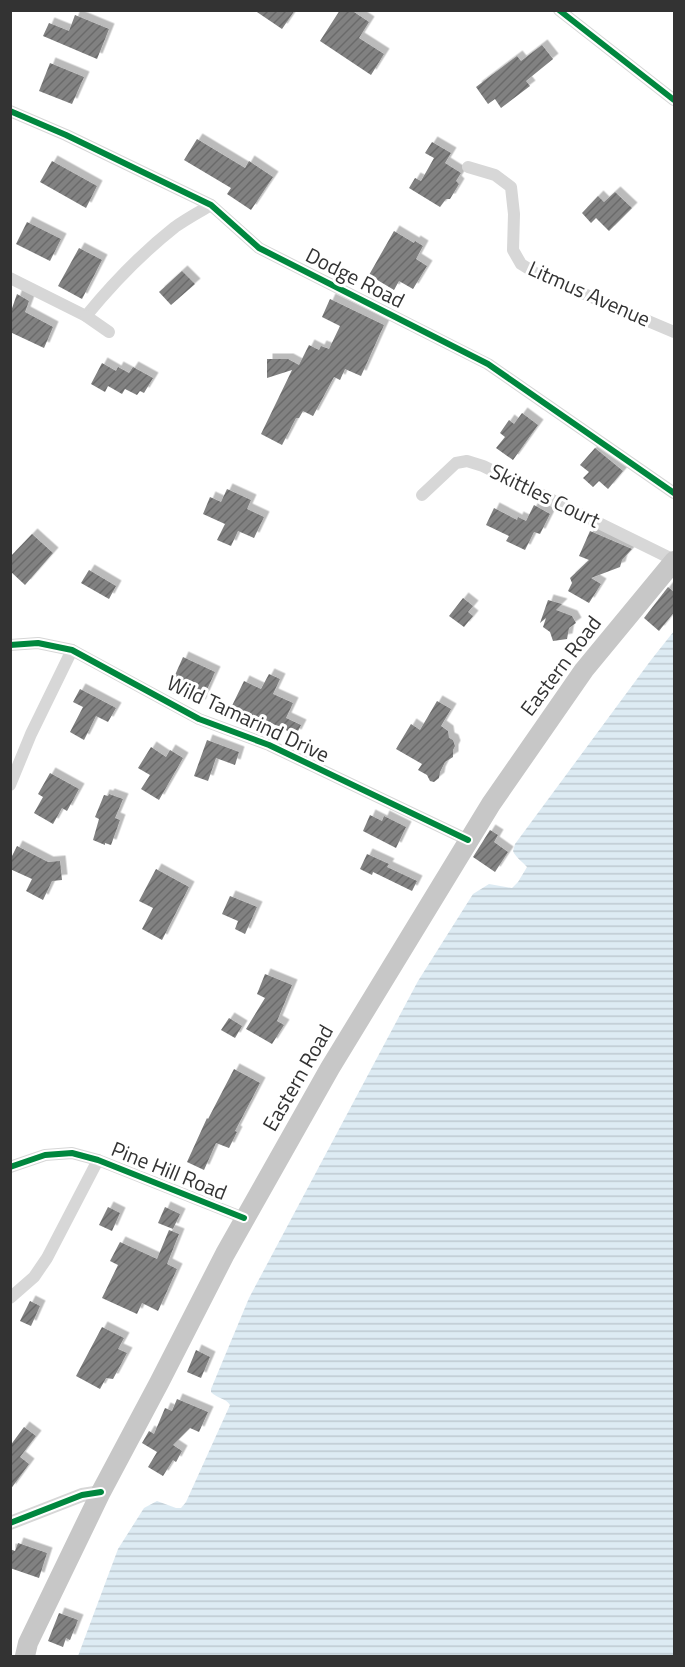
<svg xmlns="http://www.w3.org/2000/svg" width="685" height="1667" viewBox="0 0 685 1667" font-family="'Titillium Web',sans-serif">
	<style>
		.water { fill: url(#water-rules) }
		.building { fill: url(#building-hatch); filter: url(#shadow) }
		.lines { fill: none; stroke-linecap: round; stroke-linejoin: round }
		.minor { stroke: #d7d7d7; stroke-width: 12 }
		.tertiary { stroke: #d7d7d7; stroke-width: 14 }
		.trunk { stroke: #c7c7c7; stroke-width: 20 }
		.cycleway-casing { stroke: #fff; stroke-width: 10 }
		.cycleway { stroke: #00873e; stroke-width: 6 }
		.labels { text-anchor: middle; stroke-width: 6; stroke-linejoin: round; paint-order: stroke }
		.street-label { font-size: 21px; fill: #333; stroke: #fff }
	</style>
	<defs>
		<pattern id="water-rules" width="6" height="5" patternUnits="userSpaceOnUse" patternTransform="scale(1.5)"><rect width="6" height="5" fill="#ddebf3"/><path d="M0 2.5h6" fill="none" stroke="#becad1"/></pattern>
		<pattern id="building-hatch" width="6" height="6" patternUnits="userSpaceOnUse" patternTransform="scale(1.5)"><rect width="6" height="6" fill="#818181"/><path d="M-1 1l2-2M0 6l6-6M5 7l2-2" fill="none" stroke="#6a6a6a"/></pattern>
		<filter id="shadow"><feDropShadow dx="5.5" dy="-5.5" stdDeviation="0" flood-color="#0004"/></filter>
	</defs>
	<rect width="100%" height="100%" fill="#fff"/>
	<path class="water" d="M674,631V1656H78L118,1549L144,1508L157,1501L176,1508H181L186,1502L230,1405C226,1398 216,1398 211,1392V1389L249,1298L418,981L473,894L489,884L512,888L518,882L527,867C522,861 516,858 513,851L515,844L651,660Z"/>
	<g class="building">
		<path d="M254,10H295L282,29Z"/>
		<path d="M340,10H351L369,22L359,38L384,54L371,75L320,41Z"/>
		<path d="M75,15L109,29L97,59L43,36L49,23L69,31Z"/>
		<path d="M542,45L553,59L526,81L530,86L501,108L495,99L488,104L476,87L517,56L521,61Z"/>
		<path d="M50,63L84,77L72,104L39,91Z"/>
		<path d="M197,139L245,168L249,161L273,177L251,210L227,194L231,188L184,160Z"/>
		<path d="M432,142L451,153L445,163L461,173L456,181L459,184L450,199H446L440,207L409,188L415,178L421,181L434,158L425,153Z"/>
		<path d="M52,161L97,186L86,208L40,182Z"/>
		<path d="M615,192L632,208L609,231L596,218L591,223L582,213L598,196L604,202Z"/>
		<path d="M27,222L61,239L50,261L16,244Z"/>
		<path d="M394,231L414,243L415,241L423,246L416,259L427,266L413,289L399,281L394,290L369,275Z"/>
		<path d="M79,248L102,260L82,299L58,286Z"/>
		<path d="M182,271L195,284L171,305L159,292Z"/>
		<path d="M17,294L29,301L25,312L53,327L44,348L10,332V314Z"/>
		<path d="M330,299L384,325L361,376L345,369L340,380L334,377L313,416L303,411L299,418H296L282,445L261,434L292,370L267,378V359H288L299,365L309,345L319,350L321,346L329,349L340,326L322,317Z"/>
		<path d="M102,363L116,371L118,367L129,373L133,367L153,378L144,393L140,391L137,395L125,389L122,394L108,386L105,392L91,384Z"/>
		<path d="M522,413L538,425L513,460L496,448L505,437L500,433L509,420L514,424Z"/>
		<path d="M595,448L623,471L608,489L599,481L593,487L583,478L589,472L580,465Z"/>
		<path d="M227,489L251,500L247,509L264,517L254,538L238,531L231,546L217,540L225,524L203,514L210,497L221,502Z"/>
		<path d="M534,505L550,514L540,534L534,532L525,550L506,541L509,536L486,525L494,508L517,520L518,517L526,521Z"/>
		<path d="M590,531L632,549L622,560L620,567L591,578L601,584L589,603L568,591L572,583L570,578L589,560L579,556Z"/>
		<path d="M32,534L53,553L25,585L10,571V557Z"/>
		<path d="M89,570L116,586L109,599L81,583Z"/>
		<path d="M668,587L675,593V611L659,631L644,618Z"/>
		<path d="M463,598L473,606L468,612L473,616L464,627L449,616Z"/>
		<path d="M548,600L562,604L556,610L572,616L576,623L569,628L567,639L553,641L550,632L543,627L546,618L540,623Z"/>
		<path d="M183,657L215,672L200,705L168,691Z"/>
		<path d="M269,674L280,679L273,694L293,703L286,718L301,725L296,735L267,721L264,728L229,712L244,681L261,689Z"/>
		<path d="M80,689L116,708L108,722L96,716L84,740L70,732L83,707L73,702Z"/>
		<path d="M437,701L451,709L441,726L448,731L449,738L453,740L455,746L453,750V757L445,762L440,772L439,778L434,782L430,781L427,775L418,770L422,764L396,749L411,724L420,730Z"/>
		<path d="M207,740L239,752L235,765L216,758L208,781L194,776Z"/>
		<path d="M151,747L166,757L170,750L183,758L159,800L141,789L150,775L138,768Z"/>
		<path d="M50,773L79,789L67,811L62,808L53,824L34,813L43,797L38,794Z"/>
		<path d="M109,794L123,799L115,818L120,820L111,845L105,843V845L93,840L99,819L95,817L104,795L108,796Z"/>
		<path d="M370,815L382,821L384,816L406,827L396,848L363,831Z"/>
		<path d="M490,830L498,835L494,842L508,852L495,872L473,857Z"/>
		<path d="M17,846L48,862L60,861L62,880L52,881L43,900L26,891L32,879L10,869V860Z"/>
		<path d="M367,854L389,864L387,867L417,881L412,891L373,872L372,875L360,869Z"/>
		<path d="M156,869L189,887L162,940L142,929L153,908L139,901Z"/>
		<path d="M230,896L257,907L245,934L235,929L238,921L222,914Z"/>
		<path d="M265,974L292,985L277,1021L284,1025L272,1044L246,1029L265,998L257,994Z"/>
		<path d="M229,1018L242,1026L235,1038L221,1030Z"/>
		<path d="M234,1069L260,1083L235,1131L237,1132L229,1148L216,1143L204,1170L187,1162L207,1118L208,1119Z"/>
		<path d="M108,1207L120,1213L112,1231L99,1225Z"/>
		<path d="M165,1207L180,1214L173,1229L158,1223Z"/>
		<path d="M169,1230L179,1234L167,1264L177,1269L158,1311L142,1303L137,1314L102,1298L118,1265L110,1261L120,1242L157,1259Z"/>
		<path d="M30,1301L40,1306L31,1326L20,1321Z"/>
		<path d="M102,1327L124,1338L118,1349L127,1353L113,1379L106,1378L100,1389L76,1376Z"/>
		<path d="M196,1350L210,1357L201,1378L187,1372Z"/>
		<path d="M177,1399L208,1412L199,1432L190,1428L173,1445L182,1451L176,1462L173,1460L163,1476L148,1467L157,1452L142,1443L149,1431L154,1434L165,1408L172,1411Z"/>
		<path d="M24,1427L36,1436L20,1457L29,1464L10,1490V1446Z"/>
		<path d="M18,1543L47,1553L39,1578L10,1568V1549L15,1551Z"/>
		<path d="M59,1613L78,1620L70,1640L66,1638L63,1647L48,1641Z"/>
	</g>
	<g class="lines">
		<g class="minor">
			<path d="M559,10L674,100"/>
			<path d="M10,111L66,135L211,205L259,248L488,364L674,493"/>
			<path d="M468,167L495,175L511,187L514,214L513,250L521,264L537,274L674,332"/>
			<path d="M10,278L86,316C113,283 142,253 175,227C186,219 199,212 211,205"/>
			<path d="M86,316L109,332"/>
			<path d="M422,495L456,463L467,461L483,466L674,560"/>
			<path d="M10,645L38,643L72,650L199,719L269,745L468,840"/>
			<path d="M10,785L31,734L72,650"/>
			<path d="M10,1167L45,1155L72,1153L98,1160L244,1218"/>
			<path d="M10,1298L34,1277L47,1258L98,1160"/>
		</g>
		<path class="tertiary" d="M10,1523L82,1495L101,1492"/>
		<path class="trunk" d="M25,1656L28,1643L101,1492L159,1383L225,1254L330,1068L491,804L584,670L674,561"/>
		<defs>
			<g id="cycleway">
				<path d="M559,10L674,100"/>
				<path d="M10,111L66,135L211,205L259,248L488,364L674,493"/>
				<path d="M10,645L38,643L72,650L199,719L269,745L468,840"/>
				<path d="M10,1167L45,1155L72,1153L98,1160L244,1218"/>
				<path d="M10,1523L82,1495L101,1492"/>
			</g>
		</defs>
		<use href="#cycleway" class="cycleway-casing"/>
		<use href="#cycleway" class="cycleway"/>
	</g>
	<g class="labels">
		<g class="street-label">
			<text transform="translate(355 278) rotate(27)" y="7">Dodge Road</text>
			<text transform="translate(589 294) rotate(24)" y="7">Litmus Avenue</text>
			<text transform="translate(545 496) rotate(26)" y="7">Skittles Court</text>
			<text transform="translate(561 666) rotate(-53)" y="7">Eastern Road</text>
			<text transform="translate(248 719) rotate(25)" y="7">Wild Tamarind Drive</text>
			<text transform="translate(298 1078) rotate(-60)" y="7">Eastern Road</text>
			<text transform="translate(169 1171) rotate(22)" y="7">Pine Hill Road</text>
		</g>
	</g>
	<rect width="685" height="1667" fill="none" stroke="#333333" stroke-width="24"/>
</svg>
